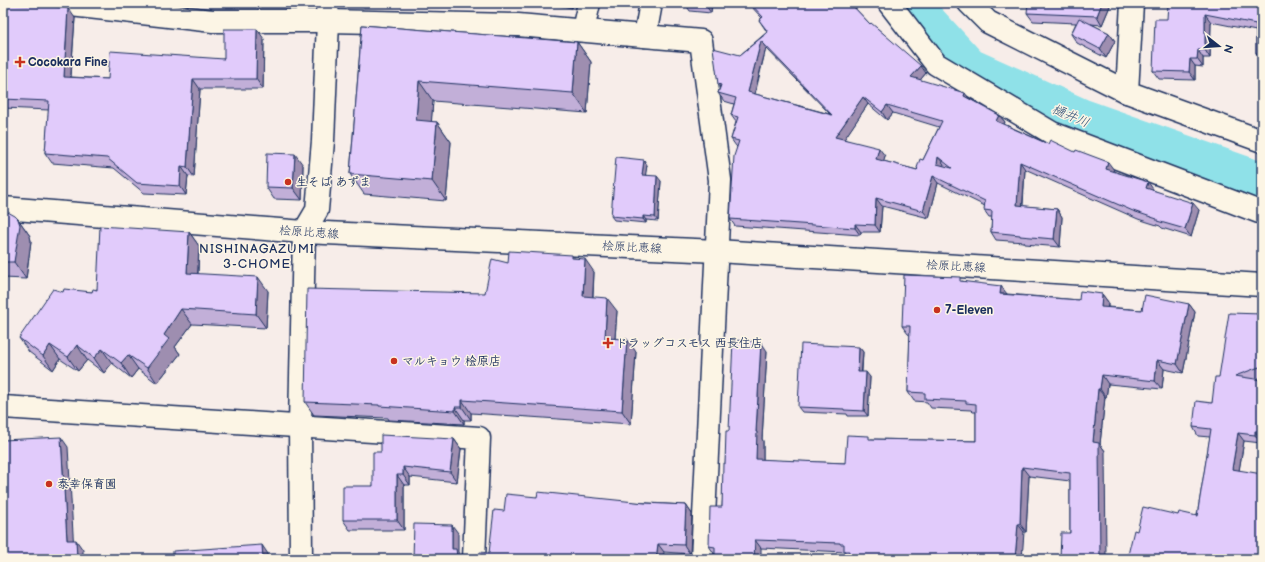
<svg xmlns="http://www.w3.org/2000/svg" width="1265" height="562" viewBox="0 0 1265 562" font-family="'Balsamiq Sans','Klee One',sans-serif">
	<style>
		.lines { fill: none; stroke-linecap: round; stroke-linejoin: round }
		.river { stroke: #8fe1e8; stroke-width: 43 }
		.street-casing { stroke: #1b2f5e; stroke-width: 25 }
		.secondary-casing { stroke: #1b2f5e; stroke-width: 25 }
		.street { stroke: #fcf5e5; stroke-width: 22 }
		.secondary { stroke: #fcf5e5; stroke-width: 22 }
		.wall { fill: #c2afd8; stroke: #1b2f5e; fill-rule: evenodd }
		.shaded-wall { fill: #9e8eb0; stroke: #1b2f5e }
		.building { fill: #e1cbfb; stroke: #1b2f5e; fill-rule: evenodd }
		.poi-dot { fill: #c8321e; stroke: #fcf5e5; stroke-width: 1.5 }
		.labels { text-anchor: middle; stroke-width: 3; stroke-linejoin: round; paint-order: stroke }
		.poi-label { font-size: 12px; font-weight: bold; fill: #1b2f5e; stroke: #fcf5e5; text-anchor: start }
		.street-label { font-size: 12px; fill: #1b2f5e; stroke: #fcf5e5 }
		.water-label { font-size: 13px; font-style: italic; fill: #32537a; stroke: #fcf5e5 }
		.neighbourhood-label { font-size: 13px; letter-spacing: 1px; fill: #1b2f5e; stroke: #fcf5e5 }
	</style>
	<rect width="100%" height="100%" fill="#f7ede9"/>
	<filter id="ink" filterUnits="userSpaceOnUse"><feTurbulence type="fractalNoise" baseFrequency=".025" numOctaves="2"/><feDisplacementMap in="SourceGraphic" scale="8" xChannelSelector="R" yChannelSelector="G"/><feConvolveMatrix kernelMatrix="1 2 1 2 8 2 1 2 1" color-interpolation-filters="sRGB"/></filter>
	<g filter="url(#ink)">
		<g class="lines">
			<path class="river" d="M907,3L968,69L1081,120L1262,184"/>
			<defs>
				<g id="street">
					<path d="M53,3L213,21H328L518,25L701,41L720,180L702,559"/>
					<path d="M889,3L936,64L1052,133L1262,213"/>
					<path d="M969,3L988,22L1127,92"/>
					<path d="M1132,3L1127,92L1262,141"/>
					<path d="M583,30L589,3"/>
					<path d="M645,36L651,3"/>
					<path d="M3,407L479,438L474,559"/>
					<path d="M301,559L300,426L304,232L317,210L323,141L328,21L327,3"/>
				</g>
				<path id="secondary" d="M3,208L304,232L717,251L1262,285"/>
			</defs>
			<use href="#street" class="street-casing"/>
			<use href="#secondary" class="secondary-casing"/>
			<use href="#street" class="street"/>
			<use href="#secondary" class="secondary"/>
		</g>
		<g class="wall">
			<path d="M459,3H471V6Z"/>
			<path d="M547,3H576V5L573,4L572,8Z"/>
			<path d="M679,3H712L711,13L690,11L686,5H681Z"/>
			<path d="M748,3H850L870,24L877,28L926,73L920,80L968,98L999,115L1005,122L1004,124L1048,144L1114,170L1113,171L1153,189V190L1199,210L1191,237L1162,228L1160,226L1138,219L1025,169L1023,206L1057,209L1062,217L1060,247L1025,244L1024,242L996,240L991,232L992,217H989L984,210L985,206L938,183L929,218L882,206L880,232H861L860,235L735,226L730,219L737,147L736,146L731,139L736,122L731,115L734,104L724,101L718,93L720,87L718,84L740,55L767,32L759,20L762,18ZM766,48L830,114L755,94ZM868,104L887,120L893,113L939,127L923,160L917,168L918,169L917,170L883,161L885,156L844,139Z"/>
			<path d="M1262,3V61L1256,53V31L1211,22L1210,58H1203V67L1195,66V80L1159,79L1153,71L1167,19Z"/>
			<path d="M3,4L75,18L71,77L108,79L224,59L264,39L263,89H200L194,177L188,176L186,195L144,193L114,168L52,163L45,153L49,110L3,108Z"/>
			<path d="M1110,6L1102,25L1091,24L1109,33L1115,41L1106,58L1077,43L1071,34L1076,23L1033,21L1027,13Z"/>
			<path d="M362,25L577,42L591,62L587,113L433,101L431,122H437L451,142L446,201L364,194L350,174Z"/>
			<path d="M303,165L302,200L274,199L266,187Z"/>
			<path d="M647,165L645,175L661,181L658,221L646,220V223L614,220L611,216Z"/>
			<path d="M3,212L18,219L30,236L31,241L26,279L3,278Z"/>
			<path d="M189,232L199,246L198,274L268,291L266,328L192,324L175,347L180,354L157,383L138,369L131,378L112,363L104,373L87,360L78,371L60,359L53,370L29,352L19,338L63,292H92Z"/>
			<path d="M575,258L594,272L593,297L617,311L615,338L636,352L631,424L471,413V420H464V424L389,420L388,418L314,415L305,402L485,293L508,263Z"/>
			<path d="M962,281L1007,294L1079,300L1102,294L1108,302V307L1142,310L1189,304L1195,312L1183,373L1164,369L1162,389L1108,384L1106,398L1105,397L1100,444L1105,451L1070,533V481L1029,476L1026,532H1024L849,558L845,552L761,548L715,555L709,546L722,507L725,464L729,431L767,351L762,439L763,441V460L845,463L871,439L976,441V412H973L971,410L931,408L927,402L914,401L908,392L910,335L908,334L902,326Z"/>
			<path d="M1262,314V377L1256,379L1262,380V439H1261V443L1244,441L1239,470L1262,559H1127L1137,531L1178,515L1197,516L1210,437L1198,436L1193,427L1212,403L1219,377Z"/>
			<path d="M859,347L863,352L862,372L870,377L868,416H848L847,414L802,412L798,407Z"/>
			<path d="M454,439L461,449L457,482L410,477V485H404V530H350L343,520L373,486L381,452Z"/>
			<path d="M537,497L686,505L692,514L690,554L664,552L489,553L504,511Z"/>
		</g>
		<g class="shaded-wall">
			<path d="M569,3H573V4L572,8Z"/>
			<path d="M704,3H712L711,13Z"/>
			<path d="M1102,3H1108L1110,6L1102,25L1097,16Z"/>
			<path d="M68,8L75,18L70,87L64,77Z"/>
			<path d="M1205,14L1211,22L1210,58L1205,50Z"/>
			<path d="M257,29L264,39L263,89L256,79Z"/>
			<path d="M1109,33L1115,41L1106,58L1100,49Z"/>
			<path d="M761,41L766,48L753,99L748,92Z"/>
			<path d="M577,42L591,62L587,113L573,93Z"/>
			<path d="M1198,50L1203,58V67L1197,59Z"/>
			<path d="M1190,59L1195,66V80L1189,72Z"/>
			<path d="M921,66L926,73L916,85L911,77Z"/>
			<path d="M193,79L200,89L194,177L187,167Z"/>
			<path d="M419,81L433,101L430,140L416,120Z"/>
			<path d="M965,93L970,100L964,96Z"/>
			<path d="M863,97L868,104L841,144L835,137Z"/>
			<path d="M887,105L893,113L887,120L882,112Z"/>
			<path d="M999,115L1005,122L1001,128L996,121Z"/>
			<path d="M437,122L451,142L446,201L432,181Z"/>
			<path d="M879,148L885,156L882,167L876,159Z"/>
			<path d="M295,154L303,165L302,200L293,188Z"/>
			<path d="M938,157L944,164L942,171L937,164Z"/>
			<path d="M644,160L647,165L645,179L642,175Z"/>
			<path d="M1020,162L1025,169L1022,213L1017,205Z"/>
			<path d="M1108,162L1114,170L1111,176L1106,169Z"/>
			<path d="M181,166L188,176L186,195L180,186Z"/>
			<path d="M657,176L661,181L658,221L655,217Z"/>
			<path d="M933,176L938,183L929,218L923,211Z"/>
			<path d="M1148,182L1153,189L1151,196L1146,188Z"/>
			<path d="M876,198L882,206L880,232L875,225Z"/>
			<path d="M1193,203L1199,210L1191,237L1185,229Z"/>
			<path d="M1057,209L1062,217L1060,247L1054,239Z"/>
			<path d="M643,216L646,220V223L643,219Z"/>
			<path d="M18,219L30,236L31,241L26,279L14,262Z"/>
			<path d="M855,224L861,232L860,235L855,228Z"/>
			<path d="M189,232L199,246L197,287L187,273Z"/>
			<path d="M585,259L594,272L592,309L583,296Z"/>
			<path d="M258,277L268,291L266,328L256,314Z"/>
			<path d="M1001,286L1007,294H1000Z"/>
			<path d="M1102,294L1108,302L1107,315L1101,307Z"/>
			<path d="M607,298L617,311L614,351L605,338Z"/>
			<path d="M1189,304L1195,312L1183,373L1177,364Z"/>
			<path d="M181,309L192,324L175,347L180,354L157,383L147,368L164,335Z"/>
			<path d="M627,339L636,352L631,424L622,411Z"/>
			<path d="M761,342L767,351L762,439L763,441V468L756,459V432Z"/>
			<path d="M50,345L60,359L53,370L43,356Z"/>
			<path d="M77,345L87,360L78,371L68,357Z"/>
			<path d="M859,347L863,352L861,377L858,372Z"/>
			<path d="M102,349L112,363L104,373L94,358Z"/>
			<path d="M128,355L138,369L131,378L121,363Z"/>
			<path d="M1157,360L1164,369L1162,389L1155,381Z"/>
			<path d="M866,372L870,377L868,416L864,411Z"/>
			<path d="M1102,375L1108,384L1106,398L1100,389Z"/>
			<path d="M1098,389L1105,397L1100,444L1105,451L1106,559H1100L1093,442Z"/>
			<path d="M462,400L471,413V420L462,407Z"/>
			<path d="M455,407L464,420V424L455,411Z"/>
			<path d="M1259,428L1262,433V436L1259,431Z"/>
			<path d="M1255,431L1261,439V443L1255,435Z"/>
			<path d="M1238,433L1244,441L1238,477L1232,469Z"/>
			<path d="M61,437L68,447L74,551L67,540Z"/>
			<path d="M454,439L461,449L457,482L450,472Z"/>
			<path d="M403,467L410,477V485L403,475Z"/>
			<path d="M1022,467L1029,476L1026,532L1020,524Z"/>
			<path d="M397,475L404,485V530L397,520Z"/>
			<path d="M686,505L692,514L690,554L684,545Z"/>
			<path d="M1018,524L1024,532L1022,559H1015Z"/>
			<path d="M452,525L458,533V552L462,558V559H459L452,549Z"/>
			<path d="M76,540L83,550V559H77Z"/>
			<path d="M755,540L761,548V559H754Z"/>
			<path d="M658,544L664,552L663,559H656Z"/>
			<path d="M262,545L268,554L269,559H263Z"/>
		</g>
		<g class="building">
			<path d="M750,3H850L870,24L871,23L877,28L921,66L911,77L965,93L964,96L999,115L996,121L1048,144L1050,140L1075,152L1076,150L1108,162L1106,169L1148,182L1146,188L1193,203L1185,229L1157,221V219L1133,211L1020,162L1017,205L1057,209L1054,239L1020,236V235L991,232L992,211L984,210L985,201L933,176L923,211L876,198L875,225L855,224V228L730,219L734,156L739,141L731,139L738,117L731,115L736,98L718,93L721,85L718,84L713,48L740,55L768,32L759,20L763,17ZM761,41L832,115L748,92ZM863,97L882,112L887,105L942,121L923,160L920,159L917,168L918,169L917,170L876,159L879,148L835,137ZM938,157L952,168L937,164Z"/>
			<path d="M1028,3H1102L1097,16L1027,13Z"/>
			<path d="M1168,3H1262V54L1256,53V24L1205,14V50H1198L1197,59H1190L1189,72L1153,71L1155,19H1167Z"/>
			<path d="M3,4L50,6L68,8L64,77L108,79L110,51L224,59V29H257L256,79H193L187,167L181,166L180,186L137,183L107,158L45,153L49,101L3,99Z"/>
			<path d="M1079,18L1109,33L1100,49L1071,34Z"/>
			<path d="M362,25L577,42L573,93L419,81L416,120L437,122L432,181L350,174Z"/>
			<path d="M267,153L295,154L293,188L266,187Z"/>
			<path d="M616,157L644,160L642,175L657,176L655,217L643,216V219L611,216Z"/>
			<path d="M6,211L15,216L18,219L20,225L14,262H3V212Z"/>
			<path d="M100,226L189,232L187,273L258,277L256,314L181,309L164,335L169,339L147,368L128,355L121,363L102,349L94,358L77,345L68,357L50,345L43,356L19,338L53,289L63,292L64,289L92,292L93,289L97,290Z"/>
			<path d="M509,251L572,255V258L585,259L583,296L607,298L605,338L627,339L622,411L462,400V407H455V411L379,406V405L305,402L307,289L485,293L492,259L508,263Z"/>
			<path d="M904,275L960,277V281L1001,286L1000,294L1079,300L1080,291L1102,294L1101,307L1142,310L1145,295L1189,304L1177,364L1157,360L1155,381L1102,375L1100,389H1098L1093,442L1099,443L1100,559H1060L1061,533H1070V473L1022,467L1020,524H1018L1015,559H849V551H844V544H840V543L755,540L754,559H715V547L709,546L710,507H722L723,464H725L726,431H729L733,340L761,342L756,432H757L756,459L845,463L847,435L869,436V439L976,441V404L966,403V401L925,399V393L908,392L910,326H902Z"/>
			<path d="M1229,313L1262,314V366L1235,376L1262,380V429L1259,428V431H1255V435L1238,433L1232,469L1262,474V559H1245L1233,557V559L1229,558V559H1127L1134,530L1137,531L1143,507L1178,515L1179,512L1197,516L1211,429L1193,427L1196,401L1212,403L1215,377H1219Z"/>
			<path d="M801,344L859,347L858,372H866L864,411L844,410V409L798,407Z"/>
			<path d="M381,435L454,439L450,472L403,467V475H397V520H343V486H373V452H381Z"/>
			<path d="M61,437L67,540H76L77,559H3V543H5L3,503V440Z"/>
			<path d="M538,492L645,503L686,505L684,545L658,544L656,559H477L479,558L480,552L489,553L494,510L504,511L506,494L537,497Z"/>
			<path d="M414,524L452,525V549H456L457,556L459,559H413Z"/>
			<path d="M262,545L263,559H109V558L133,556V559L173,555V551Z"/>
		</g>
	</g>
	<g class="poi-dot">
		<path d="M18 56h4v4h4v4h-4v4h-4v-4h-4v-4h4z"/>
		<circle cx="288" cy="182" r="4"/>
		<circle cx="937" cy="310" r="4"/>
		<path d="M606 337h4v4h4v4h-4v4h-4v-4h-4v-4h4z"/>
		<circle cx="394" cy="361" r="4"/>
		<circle cx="49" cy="484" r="4"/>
	</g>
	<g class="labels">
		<g class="poi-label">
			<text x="28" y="66">Cocokara Fine</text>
			<text x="296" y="186">生そば あずま</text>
			<text x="945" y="314">7-Eleven</text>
			<text x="616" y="347">ドラッグコスモス 西長住店</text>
			<text x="402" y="365">マルキョウ 桧原店</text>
			<text x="57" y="488">泰幸保育園</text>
		</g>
		<g class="street-label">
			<text transform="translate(309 232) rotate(4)" y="4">桧原比恵線</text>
			<text transform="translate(632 247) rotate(3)" y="4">桧原比恵線</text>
			<text transform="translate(956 266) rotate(3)" y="4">桧原比恵線</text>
		</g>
		<g class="water-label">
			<text transform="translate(1071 115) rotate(23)" y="5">樋井川</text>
		</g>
		<g class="neighbourhood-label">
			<text x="257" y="253">NISHINAGAZUMI<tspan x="257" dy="15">3-CHOME</tspan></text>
		</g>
	</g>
	<rect width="1265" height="562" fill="none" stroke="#fcf5e5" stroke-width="16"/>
	<rect x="8" y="8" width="1249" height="546" fill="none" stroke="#1b2f5e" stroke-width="1.5" filter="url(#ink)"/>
	<g transform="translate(1219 46) rotate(107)" stroke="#fcf5e5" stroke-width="3" paint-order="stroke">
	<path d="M0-3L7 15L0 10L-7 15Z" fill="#1b2f5e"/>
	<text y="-6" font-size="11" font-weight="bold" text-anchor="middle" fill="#1b2f5e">N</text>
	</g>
</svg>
